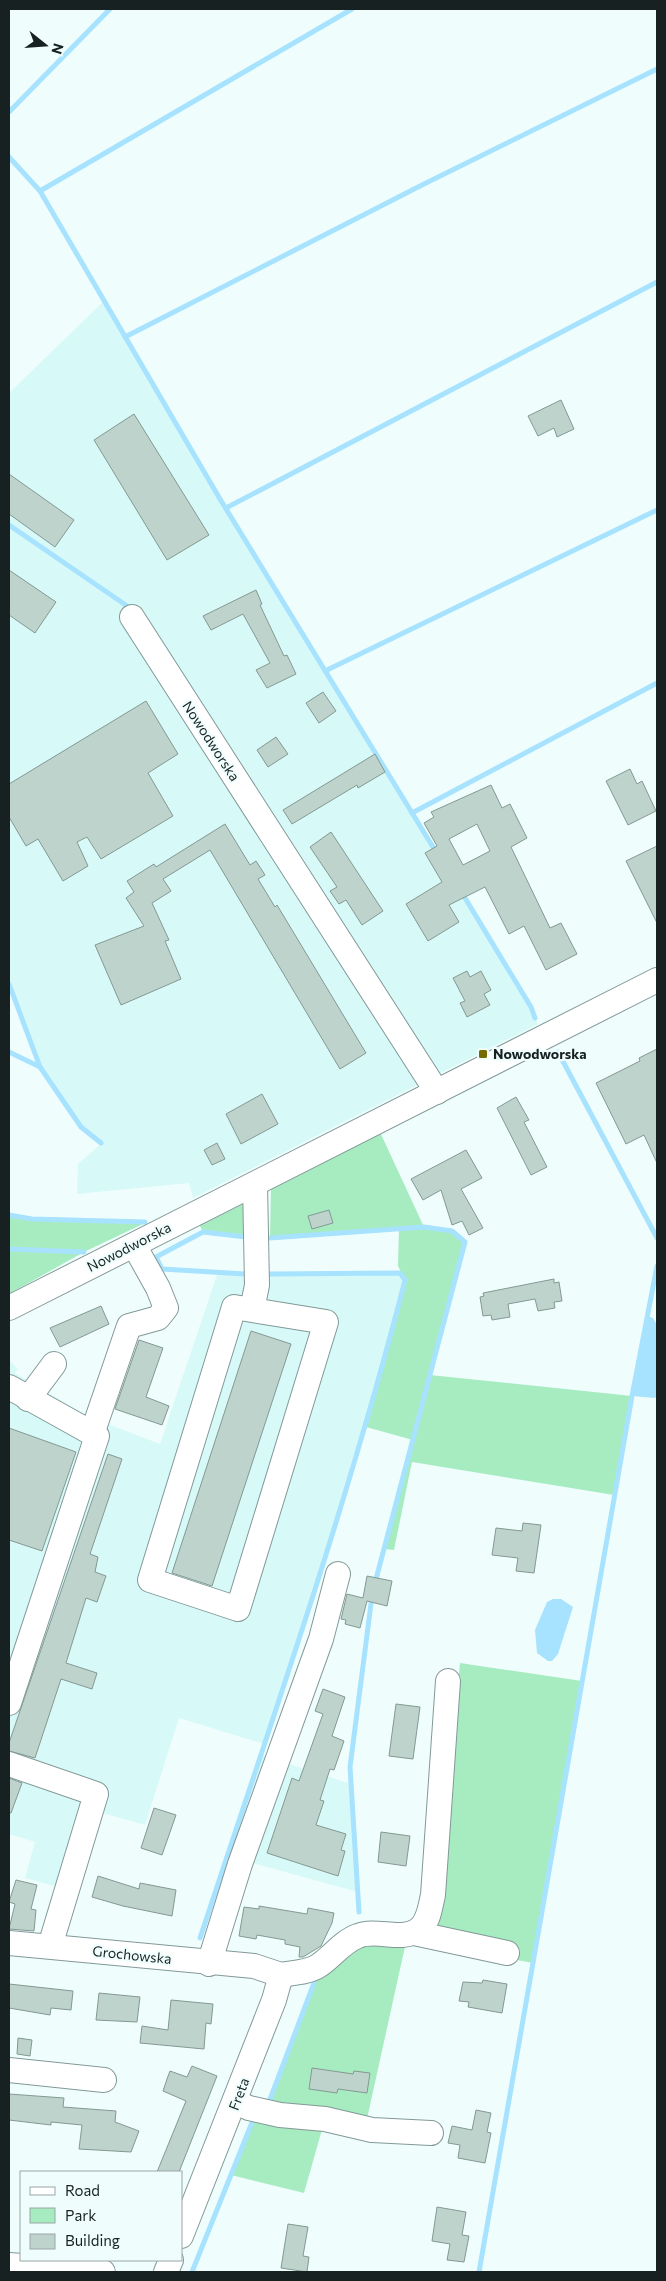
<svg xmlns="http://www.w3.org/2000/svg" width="666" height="2281" viewBox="0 0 666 2281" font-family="Commissioner,sans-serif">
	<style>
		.built { fill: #d7f9f8 }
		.green { fill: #a7ecc1 }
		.water { fill: #a7e2ff }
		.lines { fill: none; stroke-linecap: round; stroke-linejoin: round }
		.stream { stroke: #a7e2ff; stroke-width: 5 }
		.building { fill: #bdd3cc; stroke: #849992; fill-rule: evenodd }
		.minor-casing { stroke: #829998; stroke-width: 26 }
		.minor { stroke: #fff; stroke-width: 24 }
		.poi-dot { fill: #766a02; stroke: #effefd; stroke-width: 2 }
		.labels { text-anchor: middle; stroke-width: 4.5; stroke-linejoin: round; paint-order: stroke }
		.street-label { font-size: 14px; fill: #182121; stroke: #effefd }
		.poi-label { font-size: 14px; font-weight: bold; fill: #182121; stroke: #effefd; text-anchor: start }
	</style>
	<rect width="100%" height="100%" fill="#effefd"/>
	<g class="built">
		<path d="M104,301L226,508L531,1007L538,1024L193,1198L189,1183L77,1194L78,1164L103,1142L82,1126L42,1068L9,980V393Z"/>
		<path d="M218,1272L400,1273L405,1280L377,1391L333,1535L264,1744L179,1718L145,1825L99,1812L58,1887L25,1878L35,1842L9,1834V1360L18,1369L15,1373L87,1416L160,1444Z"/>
		<path d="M261,1755L351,1784L358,1892L227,1856Z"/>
	</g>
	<g class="green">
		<path d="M380,1132L424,1227L452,1231L465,1242L430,1375L632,1396L614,1495L412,1462L394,1550L385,1549L413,1440L366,1427L405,1280L398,1266L399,1228L270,1238L271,1186Z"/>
		<path d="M251,1197L250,1237L203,1232L199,1224Z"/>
		<path d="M9,1217L34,1220L143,1224L84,1252L9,1294Z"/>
		<path d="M460,1663L582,1681L533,1963L507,1958L432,1932L438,1904Z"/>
		<path d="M406,1942L365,2128L325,2119L304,2193L231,2175L253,2120L269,2102L314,1983L344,1956L362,1945Z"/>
	</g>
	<g class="water">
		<path d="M648,1316L653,1318L657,1325V1396L655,1398L632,1396Z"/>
		<path d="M553,1599H561L573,1607L558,1654L552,1661H548L537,1653L535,1630L547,1602Z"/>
	</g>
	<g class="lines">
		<g class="stream">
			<path d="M9,112L110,9"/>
			<path d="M9,157L40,191L220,499L436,852"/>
			<path d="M40,191L352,9"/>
			<path d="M125,337L422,185L657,69"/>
			<path d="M226,508L657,282"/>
			<path d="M9,525L130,608"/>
			<path d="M325,671L657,510"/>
			<path d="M412,813L657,683"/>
			<path d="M462,893L531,1007L535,1018"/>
			<path d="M9,984L40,1067L81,1127L101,1143"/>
			<path d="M9,1052L40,1067"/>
			<path d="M558,1052L657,1238"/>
			<path d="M9,1215L32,1219L145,1222"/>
			<path d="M270,1238L424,1227L452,1231L465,1242L375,1583"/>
			<path d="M9,1249L84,1252"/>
			<path d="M245,1274L162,1269L156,1257L203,1232L246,1237"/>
			<path d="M359,1912L350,1767L372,1596"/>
			<path d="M200,1938C272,1720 348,1503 405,1280L400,1273L269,1274"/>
			<path d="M269,2102L314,1983"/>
			<path d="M192,2272L253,2120"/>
			<path d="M479,2272L632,1396L657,1266"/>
		</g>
	</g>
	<g class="building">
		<path d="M561,400L574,429L557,437L554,428L538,436L528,416Z"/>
		<path d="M134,414L209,535L167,560L94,440Z"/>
		<path d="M9,474L74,520L55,547L9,514Z"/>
		<path d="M9,570L56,602L35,633L9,615Z"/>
		<path d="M256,590L262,604L260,605L284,656L287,655L296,674L267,688L256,670L270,663L243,614L211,630L203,616Z"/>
		<path d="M323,692L336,711L319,723L306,703Z"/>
		<path d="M146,701L178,754L148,773L173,816L101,859L87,837L77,842L88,866L63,881L38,839L26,846L9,817V784Z"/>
		<path d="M276,737L288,754L268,767L257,750Z"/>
		<path d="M375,754L385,772L358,788L357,785L292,824L283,810Z"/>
		<path d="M630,769L637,784L642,781L656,811L628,825L606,781Z"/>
		<path d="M491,785L502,808L510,804L527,838L511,847L550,928L561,923L577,954L546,970L524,926L509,934L485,887L449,905L459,922L428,941L406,904L442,882L425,853L437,846L424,823L434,817L431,812ZM477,824L490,851L463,865L449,839Z"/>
		<path d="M225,824L250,865L256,861L265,875L258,879L275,907L277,905L366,1053L340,1069L210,850L163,879L171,891L152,903L169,940L165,941L181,979L121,1005L95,945L144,926L126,898L134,892L127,881L154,864L156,867Z"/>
		<path d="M331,832L383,911L362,925L346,900L339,904L330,891L337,887L310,847Z"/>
		<path d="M657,846V923L626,861Z"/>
		<path d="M467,971L470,977L481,971L491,990L484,994L490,1005L467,1017L460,1003L465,1001L453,978Z"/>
		<path d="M657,1049V1163L644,1135L626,1144L596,1083L640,1061L639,1058Z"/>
		<path d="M262,1094L278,1124L241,1144L226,1114Z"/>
		<path d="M516,1097L529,1120L524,1122L547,1167L531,1175L497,1108Z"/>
		<path d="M217,1143L225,1159L212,1165L204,1150Z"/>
		<path d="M466,1150L482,1178L461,1189L483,1228L469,1235L462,1221L452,1225L441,1190L423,1200L411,1179Z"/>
		<path d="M329,1210L333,1223L312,1229L308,1216Z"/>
		<path d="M554,1279V1283L559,1282L562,1301L554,1302L555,1308L538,1311L535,1299L508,1304L510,1317L492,1320L491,1315L483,1316L480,1297L484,1296L483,1293Z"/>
		<path d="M101,1306L109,1324L60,1347L50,1328Z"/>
		<path d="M251,1331L291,1344L212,1586L172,1573Z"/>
		<path d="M139,1340L163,1348L146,1397L169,1406L162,1425L115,1409Z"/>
		<path d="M9,1428L76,1452L42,1551L9,1540Z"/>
		<path d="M108,1454L122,1459L90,1554L98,1557L95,1572L106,1576L97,1602L86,1598L66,1663L97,1673L92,1689L61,1679L35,1758L9,1751V1743Z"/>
		<path d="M523,1523L541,1525L534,1573L516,1571L518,1558L492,1555L496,1528L522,1531Z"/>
		<path d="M367,1576L392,1581L387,1606L367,1601L360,1628L345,1624L346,1620L341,1619L347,1594L363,1598Z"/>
		<path d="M323,1689L345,1697L332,1736L344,1741L334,1770L330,1769L320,1800L324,1801L316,1825L346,1834L341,1850L345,1851L338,1876L267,1853L292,1778L299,1781L323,1714L315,1711Z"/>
		<path d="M396,1704L420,1707L413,1759L389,1756Z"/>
		<path d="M9,1778L22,1783L11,1813H9Z"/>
		<path d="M154,1808L176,1815L162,1855L141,1848Z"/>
		<path d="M381,1832L410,1836L406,1866L378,1862Z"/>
		<path d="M98,1876L139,1889L140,1883L176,1890L172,1916L123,1906L92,1897Z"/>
		<path d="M16,1880L37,1885L31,1909L36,1910L34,1931L9,1929L15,1904L9,1902Z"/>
		<path d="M259,1906L307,1914L308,1908L334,1913L332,1923L321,1946L303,1957H299L300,1947L285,1944V1940L257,1935L256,1939L239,1936L244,1907L259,1909Z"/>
		<path d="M483,1980L507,1984L502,2013L468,2007L469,2002L459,2001L463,1982L482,1983Z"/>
		<path d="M9,1984L73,1991L71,2010L51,2008L50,2015L9,2008Z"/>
		<path d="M99,1993L140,1997L137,2022L96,2020Z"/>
		<path d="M171,2000L213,2004L211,2024L206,2023L204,2049L140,2043L142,2026L168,2030Z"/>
		<path d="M18,2038L32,2040L30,2056L17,2054Z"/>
		<path d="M192,2066L217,2076L179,2172H157L186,2101L163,2091L167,2079L170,2071L187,2077Z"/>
		<path d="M312,2068L353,2074L354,2071L370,2073L367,2093L338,2089L337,2093L309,2089Z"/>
		<path d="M9,2094L64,2098L63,2107L116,2111L115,2122L139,2131L131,2152L79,2149L82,2125L51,2122V2125L9,2120Z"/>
		<path d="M476,2110L491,2113L487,2132L491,2133L485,2163L458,2158L460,2145L448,2143L452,2126L472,2130Z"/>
		<path d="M437,2207L466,2212L462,2235L469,2236L464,2262L447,2260L450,2244L432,2241Z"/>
		<path d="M288,2224L308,2227L303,2256L309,2257L307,2272L281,2268Z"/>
	</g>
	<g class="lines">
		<defs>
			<g id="minor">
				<path d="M132,617L437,1092"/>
				<path d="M9,1308L657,980"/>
				<path d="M252,1310L326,1322L238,1609L150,1580L234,1307L252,1310L257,1285L255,1184"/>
				<path d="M9,1387L97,1436L9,1703"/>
				<path d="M28,1399L54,1364"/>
				<path d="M92,1434L129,1326L158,1318L166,1308L158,1288L134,1245"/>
				<path d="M9,1764L96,1794L50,1946"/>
				<path d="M414,1933L507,1953"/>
				<path d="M9,1943L254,1966L281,1975L274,2000L181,2236"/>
				<path d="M209,1964L240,1864L321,1639L338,1574"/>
				<path d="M281,1975C292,1973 309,1972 318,1966C331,1958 343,1941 358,1936C377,1928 400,1942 418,1930C429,1923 430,1907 433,1895L448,1681"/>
				<path d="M9,2070L104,2080"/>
				<path d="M235,2102L249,2108L280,2115L325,2119L372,2130L431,2133"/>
				<path d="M9,2265L103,2272"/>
				<path d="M166,2272L171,2260"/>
			</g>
		</defs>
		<use href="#minor" class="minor-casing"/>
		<use href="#minor" class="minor"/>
	</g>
	<rect class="poi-dot" x="478" y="1049" width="10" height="10" rx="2.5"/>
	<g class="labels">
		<g class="street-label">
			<text transform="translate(211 741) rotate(57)" y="5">Nowodworska</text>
			<text transform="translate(129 1247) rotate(-27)" y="5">Nowodworska</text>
			<text transform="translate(132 1955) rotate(6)" y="5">Grochowska</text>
			<text transform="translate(239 2094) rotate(-69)" y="5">Freta</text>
		</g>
		<g class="poi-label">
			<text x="493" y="1059">Nowodworska</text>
		</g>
	</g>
	<rect width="666" height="2281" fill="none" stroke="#182121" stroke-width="20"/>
	<rect x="20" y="2171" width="162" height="90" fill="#effefd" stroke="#99a6a5"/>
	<rect x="30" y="2187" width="25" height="8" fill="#ffffff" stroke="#99a6a5"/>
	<text x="65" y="2196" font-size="15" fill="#182121">Road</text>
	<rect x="30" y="2208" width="25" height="15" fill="#a7ecc1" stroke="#99a6a5"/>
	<text x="65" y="2221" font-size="15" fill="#182121">Park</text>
	<rect x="30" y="2234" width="25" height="15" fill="#bdd3cc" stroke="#99a6a5"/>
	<text x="65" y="2246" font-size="15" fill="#182121">Building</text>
	<g transform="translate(45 45) rotate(107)" stroke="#effefd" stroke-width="4" paint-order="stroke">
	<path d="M0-4L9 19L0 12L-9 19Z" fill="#182121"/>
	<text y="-8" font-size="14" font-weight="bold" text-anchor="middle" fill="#182121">N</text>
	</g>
</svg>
